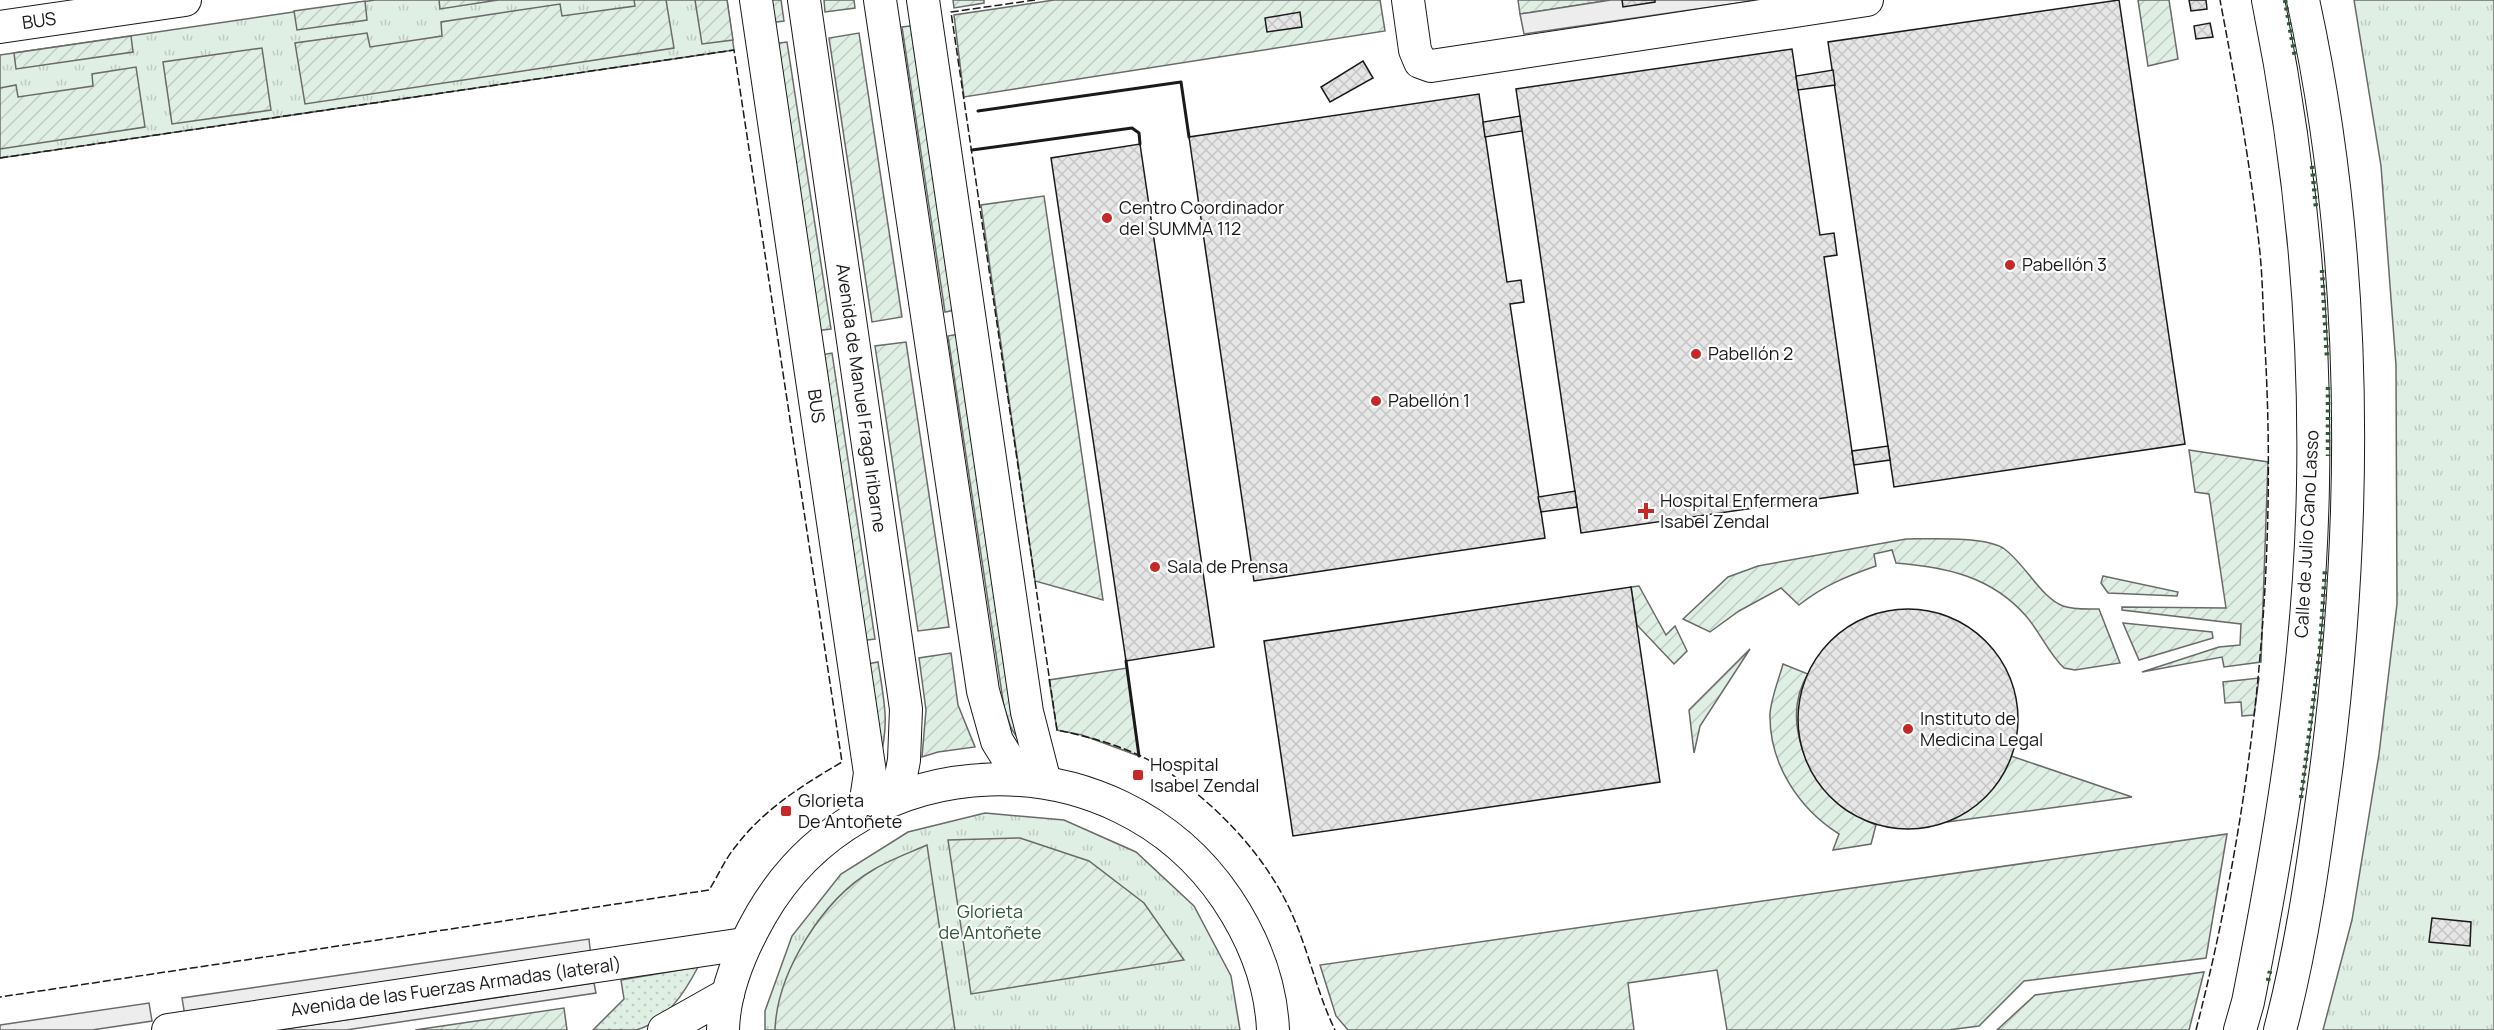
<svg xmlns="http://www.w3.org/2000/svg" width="2494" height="1030" viewBox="0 0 2494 1030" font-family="Manrope,sans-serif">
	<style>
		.grass { fill: url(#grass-dots); stroke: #6a6a6a; stroke-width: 1.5 }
		.park { fill: url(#park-tufts); stroke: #6a6a6a; stroke-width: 1.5 }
		.garden { fill: url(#garden-furrows); stroke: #6a6a6a; stroke-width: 1.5 }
		.parking { fill: #ededed; stroke: #6a6a6a; stroke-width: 1.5 }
		.building { fill: url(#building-cross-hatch); stroke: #1a1a1a; stroke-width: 1.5 }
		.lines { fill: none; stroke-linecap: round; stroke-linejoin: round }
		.minor-casing { stroke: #1a1a1a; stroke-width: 34 }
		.minor { stroke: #fff; stroke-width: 32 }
		.hedge { stroke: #2b5a34; stroke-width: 4.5; stroke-dasharray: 3 4.5; stroke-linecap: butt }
		.fence { stroke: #1a1a1a; stroke-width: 1.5; stroke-dasharray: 8 3; stroke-linecap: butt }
		.wall { stroke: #1a1a1a; stroke-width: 3 }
		.poi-dot { fill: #c62828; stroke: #fff; stroke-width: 2 }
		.labels { text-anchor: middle; stroke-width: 4.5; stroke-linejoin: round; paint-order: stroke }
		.street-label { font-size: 18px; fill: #1a1a1a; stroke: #fff }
		.poi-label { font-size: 18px; fill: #1a1a1a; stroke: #fff; text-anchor: start }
		.park-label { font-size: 18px; fill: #2b5a34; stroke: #fff }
	</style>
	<defs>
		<pattern id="grass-dots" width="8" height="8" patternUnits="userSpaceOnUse" patternTransform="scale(1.5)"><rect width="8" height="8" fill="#e0efe3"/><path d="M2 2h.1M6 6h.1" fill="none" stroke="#c0ccc2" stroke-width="1.8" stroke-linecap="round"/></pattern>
		<pattern id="park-tufts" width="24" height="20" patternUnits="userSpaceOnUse" patternTransform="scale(1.5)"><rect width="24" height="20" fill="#e0efe3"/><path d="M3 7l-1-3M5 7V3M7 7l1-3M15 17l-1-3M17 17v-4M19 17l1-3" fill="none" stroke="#c0ccc2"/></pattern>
		<pattern id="garden-furrows" width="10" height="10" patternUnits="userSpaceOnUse" patternTransform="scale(1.5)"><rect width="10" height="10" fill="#e0efe3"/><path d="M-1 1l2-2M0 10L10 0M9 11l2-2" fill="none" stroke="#c0ccc2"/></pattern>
		<pattern id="building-cross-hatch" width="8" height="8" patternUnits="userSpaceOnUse" patternTransform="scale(1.5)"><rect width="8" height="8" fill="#e6e6e6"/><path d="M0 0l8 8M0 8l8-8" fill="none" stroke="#c5c5c5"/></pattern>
	</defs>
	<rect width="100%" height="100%" fill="#fff"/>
	<path class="grass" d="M698,967C685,992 666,1022 636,1030C624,1030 606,1030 593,1030L624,999L621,980Z"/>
	<g class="park">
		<path d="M375,0H727L734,50L0,158V55Z"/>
		<path d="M2354,0H2494V1030H2323L2352,920L2379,754L2397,604L2396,365L2381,166Z"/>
		<path d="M985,813L1064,820L1136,852L1194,906L1231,976L1240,1030H765V1011L792,936L841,874L908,832Z"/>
	</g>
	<g class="garden">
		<path d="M439,0H498L440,9Z"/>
		<path d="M634,0H666L674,48L305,104L295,43L367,33L370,47L442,36L441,22L560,4L562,16L635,6Z"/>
		<path d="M695,0H727L733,40L702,44Z"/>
		<path d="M764,0H781L784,21L768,23Z"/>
		<path d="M824,0H854L855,8L825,12Z"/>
		<path d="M953,0H984V3L954,8Z"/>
		<path d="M1054,0H1380L1385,31L964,97L954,15Z"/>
		<path d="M1518,0H1611L1520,14Z"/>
		<path d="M2138,0H2169L2178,59L2148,66Z"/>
		<path d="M365,1L367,20L297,30L294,11Z"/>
		<path d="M918,25L961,309L945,312L902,27Z"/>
		<path d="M859,33L902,317L872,322L829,38Z"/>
		<path d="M131,36L133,52L16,69L14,53Z"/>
		<path d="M787,42L831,329L815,331L771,44Z"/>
		<path d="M262,48L271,110L172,124L163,62Z"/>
		<path d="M136,67L145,127L0,149V88L16,85L18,97L93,86L92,74Z"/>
		<path d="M1044,196L1103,600L1035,581L981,205Z"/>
		<path d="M964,333L1020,742L1011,728L1004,707L948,336Z"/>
		<path d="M906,342L949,627L918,631L875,346Z"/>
		<path d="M832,353L875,639L859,641L815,356Z"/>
		<path d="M2189,450L2268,462L2261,662L2224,667L2222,657L2142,672L2219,647L2240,645L2241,624L2122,610V607L2226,608L2209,494L2195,492Z"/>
		<path d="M1906,539C1930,539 1983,536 2003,548C2024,562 2041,598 2063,606C2074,610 2087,609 2099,609L2120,663L2075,670L2064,668C2049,654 2040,632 2026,616C1991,576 1945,567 1896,563L1892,550L1874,554L1876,566C1847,576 1823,586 1799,605L1781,588L1739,611L1710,632L1683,619L1728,577L1758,566Z"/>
		<path d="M2103,576L2178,592L2177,596L2108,593L2101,583Z"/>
		<path d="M1639,586L1666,635L1675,626L1687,651L1674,664L1637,625L1631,587Z"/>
		<path d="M2123,623L2212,632L2213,638L2139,660Z"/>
		<path d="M1750,649L1700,726L1694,753L1689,710Z"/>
		<path d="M951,653L958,705L975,747L938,752L922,757L926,710L919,658Z"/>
		<path d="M878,662C885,706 890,724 878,767L862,665Z"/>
		<path d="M1783,664L1808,674C1781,718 1806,779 1843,808C1852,815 1866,820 1876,825L1871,844L1833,850L1839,834C1798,808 1769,763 1770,714C1771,698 1779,679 1783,664Z"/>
		<path d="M1127,668L1139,756L1082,735L1057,730L1049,680Z"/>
		<path d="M2259,678L2254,715L2242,716L2241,702L2225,703L2223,682Z"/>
		<path d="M2011,756L2132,797L1947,822C1979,804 1998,791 2011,756Z"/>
		<path d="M2227,834L2206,958L2024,981L1979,1026L1948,1030H1727L1717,970L1628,983L1634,1030H1348L1336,1016L1320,965Z"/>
		<path d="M1020,838L1089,861L1144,903L1184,960L971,994L948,840Z"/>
		<path d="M927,845L955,1030H775C777,972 823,899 873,870C889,860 909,853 927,845Z"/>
		<path d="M2204,972L2189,1030H1997L2035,995Z"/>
		<path d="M564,1008L567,1030H415Z"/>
	</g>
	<g class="parking">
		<path d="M1611,0H1759L1524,34L1520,14Z"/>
		<path d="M589,939L591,957L185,1016L182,998Z"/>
		<path d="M594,983L596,993L346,1030H278Z"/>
		<path d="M149,1003L152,1021L92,1030H0V1025Z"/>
	</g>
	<g class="building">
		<path d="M1622,0H1655V2L1623,7Z"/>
		<path d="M2119,0L2185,444L1894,487L1828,42Z"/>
		<path d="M2189,0H2206L2207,9L2191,11Z"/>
		<path d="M1300,12L1302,27L1267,32L1265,18Z"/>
		<path d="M2210,23L2213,37L2196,39L2194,26Z"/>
		<path d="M1792,49L1820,235L1834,233L1837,255L1824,257L1858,493L1581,533L1516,89Z"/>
		<path d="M1363,61L1373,78L1330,102L1321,87Z"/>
		<path d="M1833,70L1835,85L1798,90L1796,76Z"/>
		<path d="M1479,94L1507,282L1521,280L1524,302L1510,304L1545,538L1254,581L1189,137Z"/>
		<path d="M1520,116L1522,131L1485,137L1483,122Z"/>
		<path d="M1140,144L1214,647L1126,661L1051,158Z"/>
		<path d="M1888,446L1890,460L1854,465L1852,451Z"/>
		<path d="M1575,491L1577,507L1541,512L1538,497Z"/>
		<path d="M1631,587L1660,782L1293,836L1264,641Z"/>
		<circle cx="1908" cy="719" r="110"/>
		<path d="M2432,918L2471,922L2470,946L2429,942Z"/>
	</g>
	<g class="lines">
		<defs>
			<g id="minor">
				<path d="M756,0L870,773L864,813"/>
				<path d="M804,0L906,709L904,760L897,797"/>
				<path d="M880,0L983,691L997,741L1020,778"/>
				<path d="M923,0L1027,712L1045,782"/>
				<path d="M1408,0L1415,50L1420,62L1431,66L1867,0"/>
				<path d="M0,27L185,0"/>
				<path d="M168,1030L744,944"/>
				<path d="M664,1030L728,994"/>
				<path d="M723,1030C724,989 741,950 761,915C861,741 1115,733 1227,899C1253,938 1271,983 1273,1030"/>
				<path d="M2240,1030L2248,1002C2282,831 2310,658 2313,484C2316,322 2300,159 2268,0"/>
				<path d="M2280,1030C2303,943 2315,852 2327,763C2359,508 2358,252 2303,0"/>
			</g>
		</defs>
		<use href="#minor" class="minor-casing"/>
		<use href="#minor" class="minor"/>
		<g class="hedge">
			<path d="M2285,0L2295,57"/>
			<path d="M2312,166L2316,208"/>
			<path d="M2322,270L2327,357"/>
			<path d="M2328,387V456"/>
			<path d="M2301,798L2320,649L2325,570"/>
			<path d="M2268,981L2270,971"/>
		</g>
		<g class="fence">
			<path d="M1035,0L951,12L1057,730C1095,738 1139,750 1171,774C1221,809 1267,858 1292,914C1309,952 1317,993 1335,1030"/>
			<path d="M0,158L734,50L842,762C803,785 764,809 736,846C725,859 718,876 709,890L0,997"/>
			<path d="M2196,1030C2253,808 2278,576 2265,347C2263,316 2263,284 2260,253C2251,168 2236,84 2220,0"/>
		</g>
		<g class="wall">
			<path d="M978,111L1181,82L1189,137"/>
			<path d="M972,150L1132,128L1139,133L1140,144"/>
			<path d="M1126,661L1139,756"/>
		</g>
	</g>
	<g class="poi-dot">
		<circle cx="1107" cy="218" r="6"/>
		<circle cx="2010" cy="265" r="6"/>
		<circle cx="1696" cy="354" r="6"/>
		<circle cx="1376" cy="401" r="6"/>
		<path d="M1643 502h6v6h6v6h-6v6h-6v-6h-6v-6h6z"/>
		<circle cx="1155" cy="567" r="6"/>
		<circle cx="1908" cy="729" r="6"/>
		<rect x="1132" y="769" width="12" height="12" rx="3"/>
		<rect x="780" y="805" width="12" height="12" rx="3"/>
	</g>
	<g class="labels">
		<g class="street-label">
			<text transform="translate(39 21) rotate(-8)" y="6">BUS</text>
			<text transform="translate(861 398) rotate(82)" y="6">Avenida de Manuel Fraga Iribarne</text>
			<text transform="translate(816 406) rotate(82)" y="6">BUS</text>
			<text transform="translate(2307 534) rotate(-87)" y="6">Calle de Julio Cano Lasso</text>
			<text transform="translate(456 987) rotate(-8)" y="6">Avenida de las Fuerzas Armadas (lateral)</text>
		</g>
		<g class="poi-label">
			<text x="1119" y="214">Centro Coordinador<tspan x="1119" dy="21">del SUMMA 112</tspan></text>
			<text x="2022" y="271">Pabellón 3</text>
			<text x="1708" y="360">Pabellón 2</text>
			<text x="1388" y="407">Pabellón 1</text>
			<text x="1660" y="507">Hospital Enfermera<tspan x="1660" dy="21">Isabel Zendal</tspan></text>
			<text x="1167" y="573">Sala de Prensa</text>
			<text x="1920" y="725">Instituto de<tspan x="1920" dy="21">Medicina Legal</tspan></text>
			<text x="1150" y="771">Hospital<tspan x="1150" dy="21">Isabel Zendal</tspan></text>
			<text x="798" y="807">Glorieta<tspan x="798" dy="21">De Antoñete</tspan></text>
		</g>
		<g class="park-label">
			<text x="990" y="918">Glorieta<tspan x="990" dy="21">de Antoñete</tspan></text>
		</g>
	</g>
</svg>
